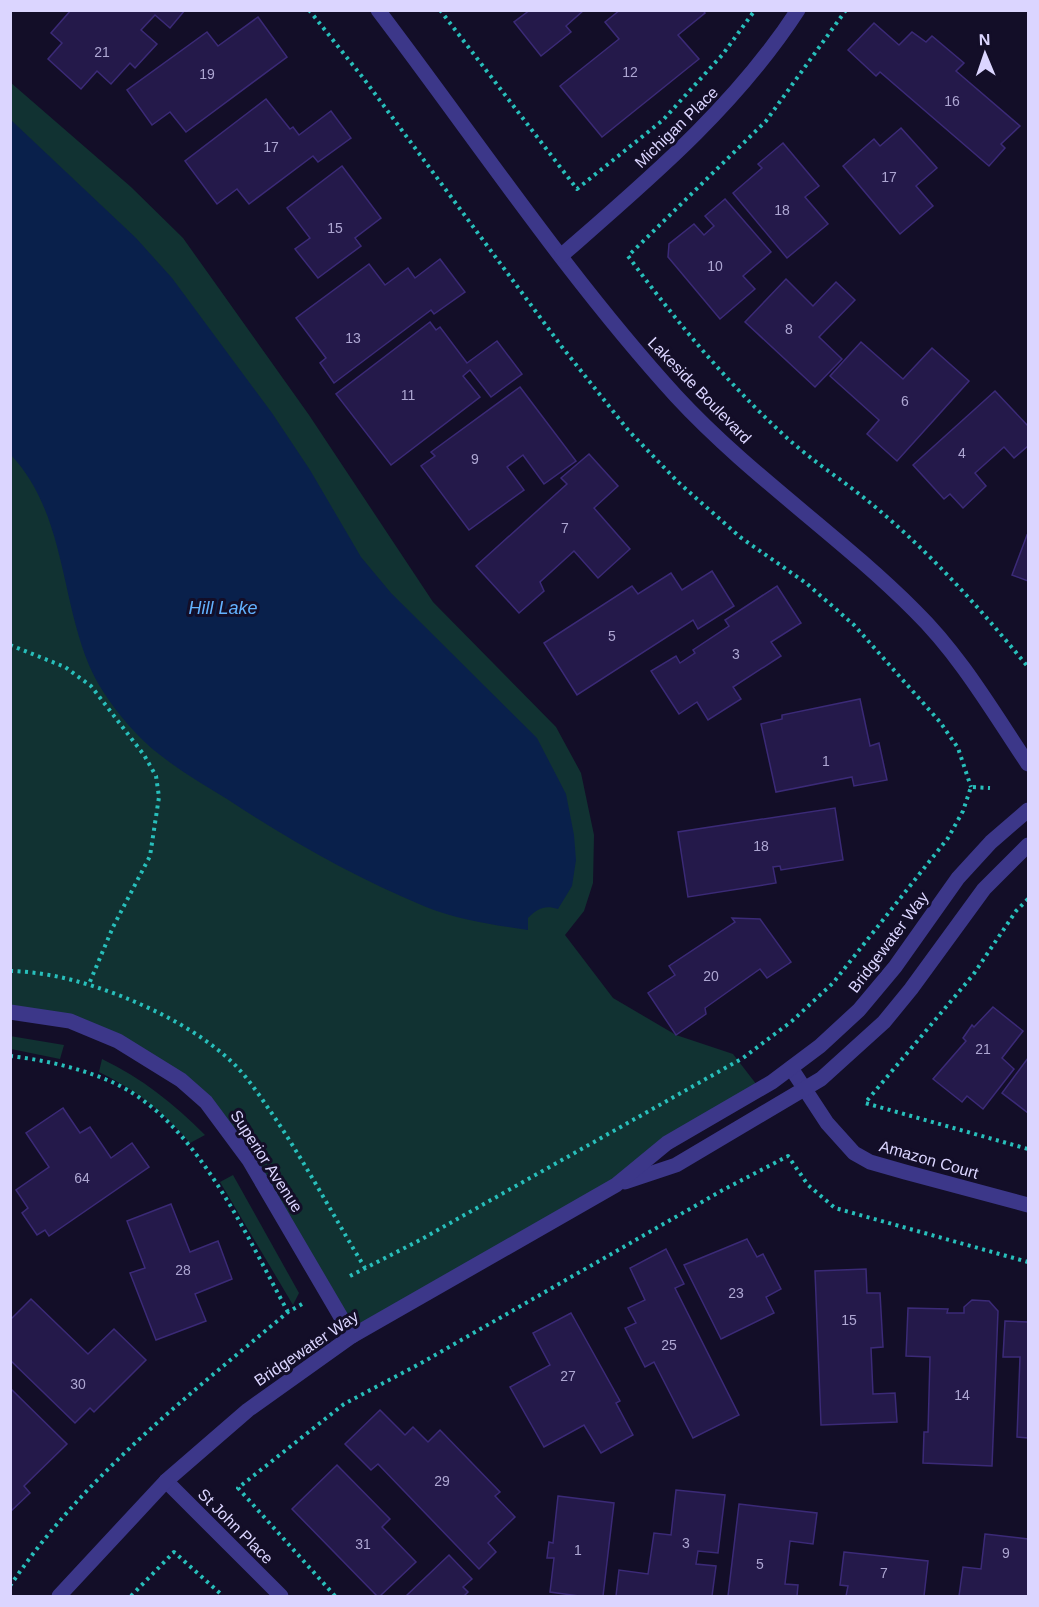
<svg xmlns="http://www.w3.org/2000/svg" width="1039" height="1607" viewBox="0 0 1039 1607" font-family="Arial,sans-serif">
	<style>
		.green { fill: #113232 }
		.water { fill: #09204b }
		.building { fill: #24194a; stroke: #3b2a77; stroke-width: 1.5 }
		.lines { fill: none; stroke-linecap: round; stroke-linejoin: round }
		.path { stroke: #28bfbb; stroke-width: 4; stroke-dasharray: 3 4.5; stroke-linecap: butt }
		.minor { stroke: #3c3789; stroke-width: 15 }
		.labels { text-anchor: middle; stroke-width: 6; stroke-linejoin: round; paint-order: stroke }
		.number-label { font-size: 14px; fill: #ada6d2 }
		.street-label { font-size: 16px; fill: #dbd5ff; stroke: #130e28 }
		.water-label { font-size: 18px; font-style: italic; fill: #63b2ff; stroke: #130e28 }
	</style>
	<rect width="100%" height="100%" fill="#130e28"/>
	<g class="green">
		<path d="M10,82L131,187L183,238L309,415L433,602L556,727L581,773L594,835L593,883L584,911L565,935L613,998L676,1035L733,1054L760,1089L616,1185L352,1336L206,1102L118,1041L11,1012Z"/>
		<path d="M10,1036L64,1045L60,1059L11,1049Z"/>
		<path d="M102,1059C142,1078 173,1103 205,1135L190,1143C164,1112 135,1089 99,1072Z"/>
		<path d="M233,1175L299,1293L293,1305L220,1182Z"/>
	</g>
	<path class="water" d="M11,120L136,238L172,278L272,413L310,470L361,557L391,593L537,738L566,794L574,835L576,860L572,886L558,909C545,905 538,908 528,918V930C494,925 458,920 426,907C356,878 290,841 227,799C202,784 177,769 155,751C130,730 102,696 89,665C60,595 65,513 11,455Z"/>
	<g class="building">
		<path d="M71,10H185L170,28L155,15L141,30L157,44L135,68L130,63L111,84L97,71L81,89L48,59L62,43L51,33Z"/>
		<path d="M530,10H584L566,26L571,32L541,56L514,22Z"/>
		<path d="M620,10H703L705,13L678,35L699,59L602,137L560,86L619,39L605,22Z"/>
		<path d="M258,17L287,57L186,132L170,112L152,125L127,90L207,32L218,46Z"/>
		<path d="M874,23L899,45L912,32L926,42L932,36L964,63L956,71L1020,126L1001,144L1005,148L989,166L880,72L876,76L848,50Z"/>
		<path d="M266,99L290,129L293,127L299,135L331,111L351,138L318,162L313,156L249,204L237,189L217,204L185,161Z"/>
		<path d="M901,128L937,168L916,186L933,206L900,234L843,166L874,139L880,146Z"/>
		<path d="M783,143L819,186L805,197L828,224L787,258L733,193L762,168L758,164Z"/>
		<path d="M342,166L381,218L355,238L361,246L318,278L295,249L310,238L287,208Z"/>
		<path d="M725,199L771,252L743,276L755,289L720,319L668,257L669,244L694,224L704,235L714,226L705,216Z"/>
		<path d="M440,259L465,292L434,314L431,310L334,383L320,363L326,358L296,318L369,264L385,285L408,268L415,278Z"/>
		<path d="M786,279L813,306L836,282L855,300L819,337L842,359L815,387L745,322Z"/>
		<path d="M430,322L436,330L440,327L467,363L497,341L522,374L491,397L470,370L463,376L480,397L391,465L336,394Z"/>
		<path d="M861,342L903,379L932,348L969,381L897,461L867,434L879,420L830,376Z"/>
		<path d="M520,387L576,461L544,484L523,455L507,467L524,490L469,530L421,466L435,456L431,452Z"/>
		<path d="M995,391L1028,426V446L1014,458L1004,447L975,473L986,486L963,508L950,494L944,499L913,465Z"/>
		<path d="M589,454L618,486L594,508L630,549L598,578L574,551L540,582L544,591L519,613L476,566L567,484L561,478Z"/>
		<path d="M1027,535L1028,536V581L1012,575Z"/>
		<path d="M712,571L734,606L698,629L693,620L577,695L544,643L632,586L638,594L671,573L682,590Z"/>
		<path d="M777,586L801,623L771,642L781,656L733,687L741,699L708,720L697,702L679,714L651,671L676,656L680,663L695,653L693,650L729,626L725,620Z"/>
		<path d="M860,699L870,746L879,743L887,780L854,786L852,777L776,792L761,724L782,719V715Z"/>
		<path d="M835,808L843,860L781,870L780,866L773,867L776,883L688,897L678,832Z"/>
		<path d="M732,918L760,919L791,962L767,978L760,969L705,1008L706,1014L676,1035L648,993L675,975L669,966L735,922Z"/>
		<path d="M993,1007L1023,1031L1002,1058L1014,1069L983,1109L967,1096L962,1102L933,1079L966,1041L963,1038L972,1025L974,1027Z"/>
		<path d="M1028,1058V1113L1002,1093Z"/>
		<path d="M63,1108L80,1133L90,1127L111,1158L132,1143L149,1167L49,1236L45,1230L37,1235L22,1213L28,1208L16,1190L49,1167L26,1133Z"/>
		<path d="M171,1204L190,1252L218,1241L232,1279L195,1294L206,1321L156,1340L130,1273L145,1268L127,1221Z"/>
		<path d="M747,1239L757,1257L763,1254L781,1289L766,1297L774,1313L721,1339L684,1265Z"/>
		<path d="M666,1249L684,1284L675,1288L739,1415L693,1438L654,1362L645,1367L625,1328L636,1323L628,1308L645,1300L630,1268Z"/>
		<path d="M866,1269L867,1293H880L883,1347L871,1348L873,1394L895,1393L897,1422L821,1425L815,1271Z"/>
		<path d="M31,1299L88,1354L114,1329L146,1360L94,1412L90,1408L75,1423L10,1360V1320Z"/>
		<path d="M972,1300L989,1301L998,1311L992,1466L923,1463L924,1432H928L930,1357L906,1356L908,1308L948,1309L947,1313H964V1307Z"/>
		<path d="M571,1313L620,1401L616,1403L633,1435L601,1453L584,1425L544,1447L510,1387L550,1365L533,1333Z"/>
		<path d="M1005,1321L1028,1322V1438L1017,1437L1020,1357H1003Z"/>
		<path d="M10,1388L67,1444L24,1486L30,1493L10,1512Z"/>
		<path d="M380,1410L405,1435L413,1427L428,1442L440,1430L500,1492L495,1496L515,1517L488,1543L496,1552L479,1569L378,1464L371,1470L345,1444Z"/>
		<path d="M337,1465L390,1519L382,1527L416,1562L380,1596H377L292,1509Z"/>
		<path d="M676,1490L725,1495L718,1553L698,1551L696,1564L716,1566L712,1596H616L619,1570L648,1574L654,1533L671,1535Z"/>
		<path d="M558,1496L614,1503L603,1596H605H579L550,1592L554,1558H547L549,1542L553,1543Z"/>
		<path d="M739,1504L817,1513L813,1544L790,1541L785,1584L798,1585L797,1596H728Z"/>
		<path d="M985,1534L1028,1539V1596H959L963,1567L981,1569Z"/>
		<path d="M844,1552L928,1561L924,1596H846L848,1586L840,1585Z"/>
		<path d="M449,1555L472,1579L463,1587L468,1592L464,1596H406Z"/>
	</g>
	<g class="lines">
		<g class="path">
			<path d="M309,10L364,79L562,347L628,430L678,482L740,537L806,583L854,625L940,722L958,748L971,787"/>
			<path d="M440,10L577,189L663,120L723,54L755,10"/>
			<path d="M846,10L766,121L628,256C676,321 726,382 786,437C811,460 841,479 868,501C928,550 979,607 1028,667"/>
			<path d="M10,645L65,667L91,686L144,755L156,776L159,797L150,856L113,927L89,984"/>
			<path d="M1028,899L1016,911L973,975L865,1103L1028,1149"/>
			<path d="M10,971C50,972 84,982 121,996C161,1012 203,1034 234,1064C249,1079 261,1098 273,1115C306,1164 334,1217 365,1268"/>
			<path d="M10,1056C45,1060 80,1068 112,1082C197,1120 246,1236 288,1312"/>
			<path d="M350,1276L420,1240L743,1058L792,1021L833,983L948,838L963,811L971,787L990,788"/>
			<path d="M10,1586C83,1477 189,1395 288,1312L302,1304"/>
			<path d="M131,1596L174,1552L223,1596"/>
			<path d="M335,1596L238,1488L344,1404L423,1362L721,1191L788,1156L808,1185L835,1208L1028,1262"/>
		</g>
		<g class="minor">
			<path d="M378,10C476,139 567,276 676,396C749,475 839,535 915,611C960,655 993,712 1028,764"/>
			<path d="M562,255C648,180 735,107 798,10"/>
			<path d="M10,1012L70,1021L118,1041L181,1080L206,1102L249,1160L352,1336"/>
			<path d="M791,1068L827,1123L854,1153L870,1162L905,1172L1028,1205"/>
			<path d="M625,1182L676,1165L821,1079L884,1022L911,989L984,889L1028,845"/>
			<path d="M166,1481L281,1596"/>
			<path d="M59,1596L166,1481L248,1410L352,1336L616,1185L667,1143L772,1082L820,1046L859,1010L895,967L958,878L991,842L1028,810"/>
		</g>
	</g>
	<g class="labels">
		<g class="number-label">
			<text x="102" y="57">21</text>
			<text x="630" y="77">12</text>
			<text x="207" y="79">19</text>
			<text x="952" y="106">16</text>
			<text x="271" y="152">17</text>
			<text x="889" y="182">17</text>
			<text x="782" y="215">18</text>
			<text x="335" y="233">15</text>
			<text x="715" y="271">10</text>
			<text x="789" y="334">8</text>
			<text x="353" y="343">13</text>
			<text x="408" y="400">11</text>
			<text x="905" y="406">6</text>
			<text x="962" y="458">4</text>
			<text x="475" y="464">9</text>
			<text x="565" y="533">7</text>
			<text x="612" y="641">5</text>
			<text x="736" y="659">3</text>
			<text x="826" y="766">1</text>
			<text x="761" y="851">18</text>
			<text x="711" y="981">20</text>
			<text x="983" y="1054">21</text>
			<text x="82" y="1183">64</text>
			<text x="183" y="1275">28</text>
			<text x="736" y="1298">23</text>
			<text x="849" y="1325">15</text>
			<text x="669" y="1350">25</text>
			<text x="568" y="1381">27</text>
			<text x="78" y="1389">30</text>
			<text x="962" y="1400">14</text>
			<text x="442" y="1486">29</text>
			<text x="686" y="1548">3</text>
			<text x="363" y="1549">31</text>
			<text x="578" y="1555">1</text>
			<text x="1006" y="1558">9</text>
			<text x="760" y="1569">5</text>
			<text x="884" y="1578">7</text>
		</g>
		<g class="street-label">
			<text transform="translate(676 127) rotate(-44)" y="6">Michigan Place</text>
			<text transform="translate(700 390) rotate(46)" y="6">Lakeside Boulevard</text>
			<text transform="translate(888 942) rotate(-53)" y="6">Bridgewater Way</text>
			<text transform="translate(929 1159) rotate(16)" y="6">Amazon Court</text>
			<text transform="translate(267 1161) rotate(57)" y="6">Superior Avenue</text>
			<text transform="translate(306 1348) rotate(-34)" y="6">Bridgewater Way</text>
			<text transform="translate(236 1526) rotate(45)" y="6">St John Place</text>
		</g>
		<g class="water-label">
			<text x="223" y="614">Hill Lake</text>
		</g>
	</g>
	<rect width="1039" height="1607" fill="none" stroke="#dbd5ff" stroke-width="24"/>
	<g transform="translate(985 54) rotate(358)" stroke="#130e28" stroke-width="4.5" paint-order="stroke">
	<path d="M0-4.5L10 22L0 15L-10 22Z" fill="#dbd5ff"/>
	<text y="-9" font-size="16" font-weight="bold" text-anchor="middle" fill="#dbd5ff">N</text>
	</g>
</svg>
